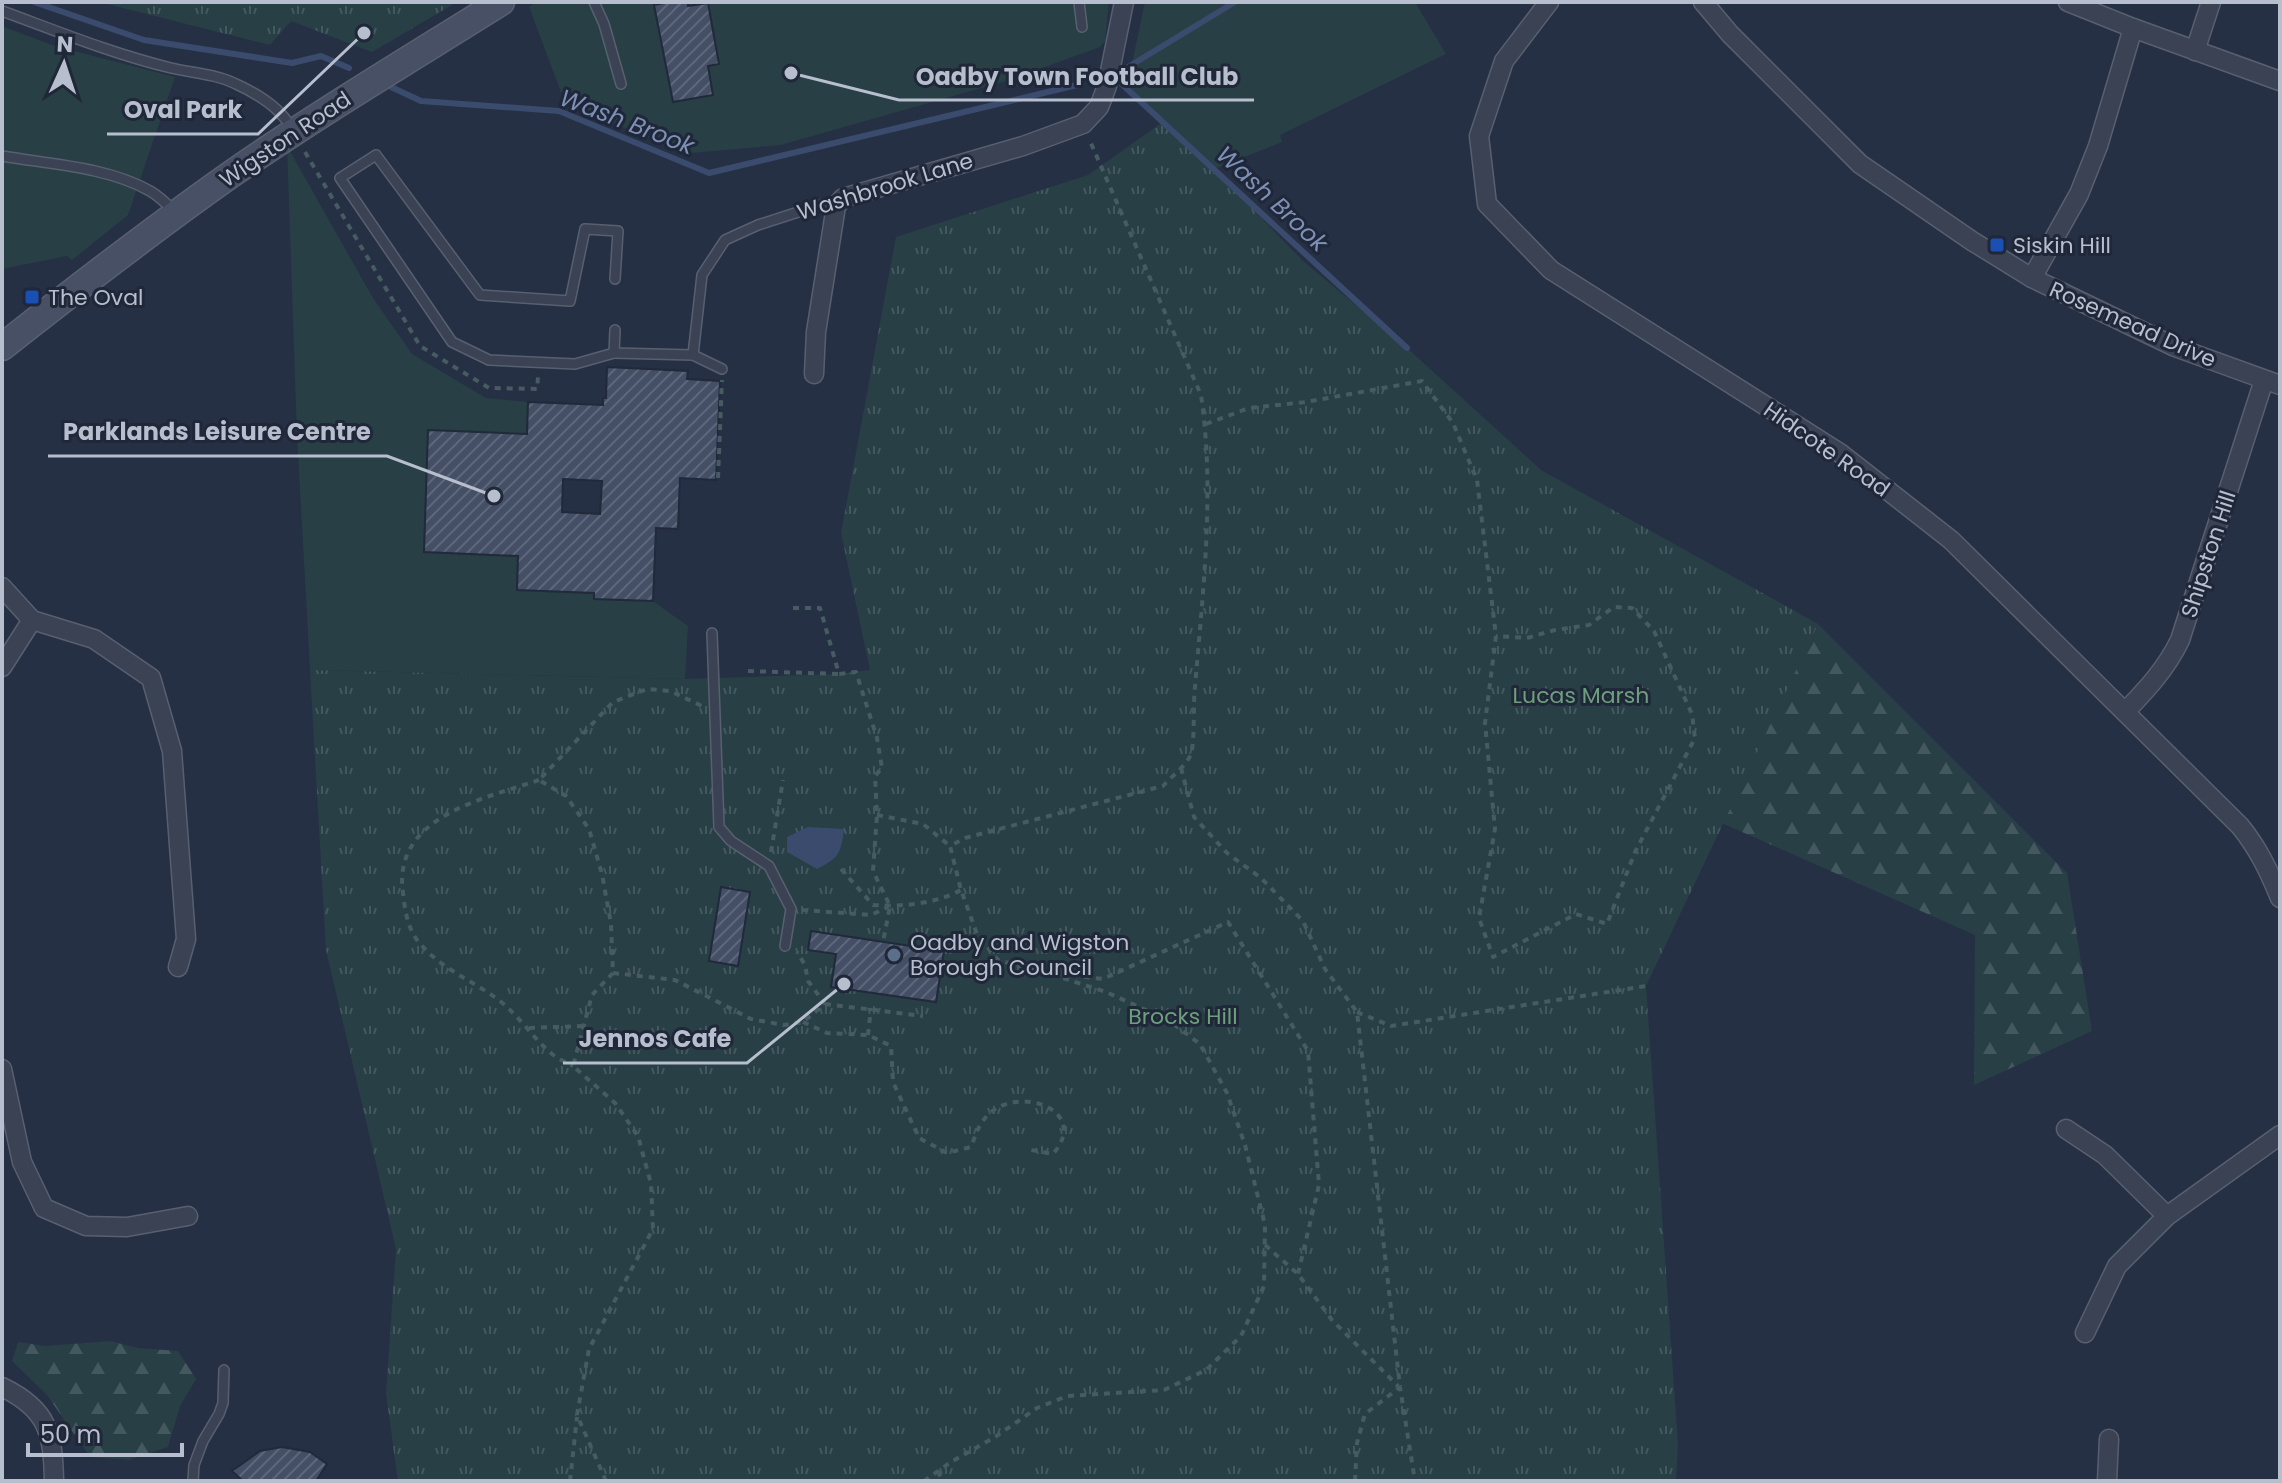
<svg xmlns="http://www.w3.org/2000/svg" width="2282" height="1483" viewBox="0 0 2282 1483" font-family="Poppins,sans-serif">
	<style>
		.green { fill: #273f45 }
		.forest { fill: url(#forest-firs) }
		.park { fill: url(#park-tufts) }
		.water { fill: #3a4b6d }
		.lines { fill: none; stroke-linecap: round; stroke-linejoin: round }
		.stream { stroke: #3a4b6d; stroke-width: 6 }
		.building { fill: url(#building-hatch); stroke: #21293b; stroke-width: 2; fill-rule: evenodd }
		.service-casing { stroke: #586070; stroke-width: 12 }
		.minor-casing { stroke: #586070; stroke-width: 21 }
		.secondary-casing { stroke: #586070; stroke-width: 29 }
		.path { stroke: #465c61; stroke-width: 4; stroke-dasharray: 6 6; stroke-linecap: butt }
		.service { stroke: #3a4253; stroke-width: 9 }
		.minor { stroke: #3a4253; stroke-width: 18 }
		.secondary { stroke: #485066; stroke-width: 26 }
		.transit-dot { fill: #1a4fb4; stroke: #1f2739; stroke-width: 3 }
		.service-dot { fill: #5c6f8a; stroke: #1f2739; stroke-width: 3 }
		.labels { text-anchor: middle; stroke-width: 6; stroke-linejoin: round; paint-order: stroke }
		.street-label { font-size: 22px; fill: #b7becd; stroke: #1f2739 }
		.poi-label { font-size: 22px; fill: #b7becd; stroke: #1f2739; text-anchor: start }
		.park-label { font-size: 22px; fill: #6d9f7d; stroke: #1f2739 }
		.water-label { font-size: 24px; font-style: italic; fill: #7d90b5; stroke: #1f2739 }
		.leader { fill: none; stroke: #b7becd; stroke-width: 3 }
		.callout-dot { fill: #b7becd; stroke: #1f2739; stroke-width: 3 }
		.callout-label { font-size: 24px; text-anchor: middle; font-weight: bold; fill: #b7becd; stroke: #1f2739; stroke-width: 6; stroke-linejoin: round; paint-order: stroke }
	</style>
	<defs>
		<pattern id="forest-firs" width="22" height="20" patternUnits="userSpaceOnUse" patternTransform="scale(2)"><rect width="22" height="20" fill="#273f45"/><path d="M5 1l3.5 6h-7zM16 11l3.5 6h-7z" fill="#44595f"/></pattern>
		<pattern id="park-tufts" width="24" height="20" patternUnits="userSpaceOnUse" patternTransform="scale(2)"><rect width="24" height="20" fill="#273f45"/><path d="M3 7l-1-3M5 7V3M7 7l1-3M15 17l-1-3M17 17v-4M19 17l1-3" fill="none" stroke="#44595f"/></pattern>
		<pattern id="building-hatch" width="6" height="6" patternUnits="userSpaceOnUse" patternTransform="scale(2)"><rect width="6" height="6" fill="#444f66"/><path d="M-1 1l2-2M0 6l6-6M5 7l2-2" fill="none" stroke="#5d677b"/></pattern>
	</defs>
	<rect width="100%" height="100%" fill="#253044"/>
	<g class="green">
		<path d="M536,2H1109L1105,41L1100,47L1006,81L781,145L691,153L603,120L561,92L529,7Z"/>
		<path d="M1145,2H1415L1446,54L1280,135L1282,142L1214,169L1127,86Z"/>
		<path d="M2,26L55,46L175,77L128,215L72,260L67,256L2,269Z"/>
		<path d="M287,146L373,298L412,354L486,398L528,402L527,434L429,430L424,552L518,556V590L594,593V599L653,601L688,626L685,679L310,670L297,436Z"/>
	</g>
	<g class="forest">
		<path d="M1818,624L2067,873L2092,1031L1974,1085L1975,935L1715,820Z"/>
		<path d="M110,1341L138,1348L178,1351L196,1379L180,1406L168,1447L129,1460L90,1457L47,1395L12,1361L18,1342L45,1346Z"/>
	</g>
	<g class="park">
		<path d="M99,2H457L372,52L291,21L270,45Z"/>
		<path d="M1163,122L1214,169L1303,261L1407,348L1541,470L1818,624L1646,986L1678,1444L1676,1481H398L386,1394L396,1249L326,950L310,670L685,679L839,674L870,670L841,533L896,237L1088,175Z"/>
	</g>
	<path class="water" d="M808,827L844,829C841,853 839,858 817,869L787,852V837Z"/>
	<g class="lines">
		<g class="stream">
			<path d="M34,2L144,40L292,63L321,56L349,68"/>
			<path d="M1115,75L1235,2"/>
			<path d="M1113,76L1407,348"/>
			<path d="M391,87L421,101L559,111L709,173L1081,84"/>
		</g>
	</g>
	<g class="building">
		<path d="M669,2H688V6L708,3L719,64L708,66L713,95L673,102L654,5Z"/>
		<path d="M607,367L688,371L687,379L720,381L716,480L680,478L678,529L656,528L653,601L594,599V593L517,590L518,556L424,552L428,430L527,434L528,402L603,405V398H606ZM563,479L602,481L600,514L562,512Z"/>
		<path d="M721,887L750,892L738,966L709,961Z"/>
		<path d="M811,931L944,951L936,1002L831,987L836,954L808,950Z"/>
		<path d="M282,1447L310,1452L327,1464L316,1481H243L232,1471L260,1451Z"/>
	</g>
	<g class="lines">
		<defs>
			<g id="service">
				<path d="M594,2L604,24L621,84"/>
				<path d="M1079,2L1082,27"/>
				<path d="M2,11C57,31 113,54 171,68C193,73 216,74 236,84C258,94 281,108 292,129"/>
				<path d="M2,156C49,164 108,167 150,191C159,196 167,204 174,211"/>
				<path d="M615,330L614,353L693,355L722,369"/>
				<path d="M614,353L575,364L489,360L452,342L340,178L376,155L480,295L570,301L585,229L618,231L615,279"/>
				<path d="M693,355L702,275L725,240L758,225L823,204L829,203L836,206"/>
				<path d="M712,633L719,827L731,841L769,866L791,909L785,946"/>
				<path d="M193,1481L194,1465L203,1441L219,1414L223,1403L224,1370"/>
			</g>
			<g id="minor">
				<path d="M1549,2L1504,61L1479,136L1487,204L1551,270L1840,453L1951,540L2240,826C2258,848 2269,871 2280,898"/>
				<path d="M1703,2L1730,34L1860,164L1972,241L2032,278L2175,347L2280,385"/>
				<path d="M2068,2L2133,28L2280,81"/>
				<path d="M2195,51L2211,2"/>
				<path d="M2032,278L2079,194L2098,146L2133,28"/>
				<path d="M814,374L816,332L836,206L843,198L1023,146L1083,124L1099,107L1107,86L1124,2"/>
				<path d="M2,587L32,620L94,639L151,678L172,751L186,939L178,967"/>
				<path d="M2,667L32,620"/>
				<path d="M2125,712C2147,689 2166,669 2180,640L2264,380"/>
				<path d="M2,1069L22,1162L44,1208L86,1226L127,1227L188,1216"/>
				<path d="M2066,1129L2105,1155L2167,1216"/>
				<path d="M2085,1333L2117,1266L2167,1216L2280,1135"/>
				<path d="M2,1387C48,1409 53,1433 54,1481"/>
				<path d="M2107,1481L2109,1439"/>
			</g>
			<path id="secondary" d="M2,347C77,288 152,230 230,175C318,114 410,59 501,2"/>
		</defs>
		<use href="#service" class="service-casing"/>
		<use href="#minor" class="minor-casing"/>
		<use href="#secondary" class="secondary-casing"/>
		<g class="path">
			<path d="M305,152L420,346L489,388L537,389L538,377"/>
			<path d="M1206,424L1249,408L1306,402L1422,381L1453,423L1477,480L1496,636L1485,723L1495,829L1479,918L1493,957L1576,914L1607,924L1635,852L1695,738L1692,714L1654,631L1632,608L1614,607L1589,625L1555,630L1527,638L1496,636"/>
			<path d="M718,478L722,380"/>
			<path d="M793,608H820L839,674L856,672L877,738L882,768L875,776L877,815L873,871L890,906L883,942"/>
			<path d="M748,671L839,674"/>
			<path d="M1181,768L1194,817L1227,853L1261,878L1303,921L1325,969L1357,1012L1400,1387L1415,1481"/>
			<path d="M539,780C484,799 392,816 403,893C405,910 407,926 417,940C441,970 471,979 500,1001C520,1017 533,1038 552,1054C558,1059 566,1062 573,1066"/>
			<path d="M877,815L923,824L950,846"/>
			<path d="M771,852L783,780"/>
			<path d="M841,869L873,905C902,907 935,904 961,890"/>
			<path d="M802,910L871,915L888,907"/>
			<path d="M613,973L675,980L751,1019L784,1025L803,1022L825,1004L808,981L805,965L797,952"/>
			<path d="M1060,974L1103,979L1228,922L1308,1051L1319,1185L1298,1274"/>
			<path d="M825,1004L923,1016"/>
			<path d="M1357,1012L1391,1026L1646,986"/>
			<path d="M803,1022L827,1033L868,1035L891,1046L893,1082L919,1138L947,1153L971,1147C976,1134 979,1123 989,1114C1019,1085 1091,1110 1053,1154L1031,1150"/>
			<path d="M529,1028L583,1026"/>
			<path d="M868,1035L871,1008"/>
			<path d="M1265,1245L1298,1274L1332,1320L1398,1386"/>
			<path d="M938,1471L942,1481"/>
			<path d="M570,1481L577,1417"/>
			<path d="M606,1481L577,1415L589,1349L653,1229L651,1184L638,1136L615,1103L573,1066L592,995L613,973L611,924L602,874L589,829L566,796L539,780L613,702L647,689L670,691L702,706"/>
			<path d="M924,1481L951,1462L995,1437L1037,1408L1067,1396L1164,1390L1206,1370L1241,1336L1264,1286L1265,1225L1245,1145L1227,1093L1200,1044L1168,1020L1106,992L1060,977L998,960L977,934L961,890L950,846L965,838L1163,786C1172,776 1186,766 1191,754C1195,741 1193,702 1195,687C1203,590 1215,491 1201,395L1090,141"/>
			<path d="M1355,1481L1357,1443L1365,1414L1400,1387"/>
		</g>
		<use href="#service" class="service"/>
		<use href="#minor" class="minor"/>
		<use href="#secondary" class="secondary"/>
	</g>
	<g class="transit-dot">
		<rect x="1989" y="237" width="16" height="16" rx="4"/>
		<rect x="24" y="289" width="16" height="16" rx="4"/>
	</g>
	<circle class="service-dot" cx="894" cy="955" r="8"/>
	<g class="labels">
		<g class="street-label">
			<text transform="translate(285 139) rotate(-34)" y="8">Wigston Road</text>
			<text transform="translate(885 186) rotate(-17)" y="8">Washbrook Lane</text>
			<text transform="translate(2133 324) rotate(24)" y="8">Rosemead Drive</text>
			<text transform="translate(1827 449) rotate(35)" y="8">Hidcote Road</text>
			<text transform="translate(2208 554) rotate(-72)" y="8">Shipston Hill</text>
		</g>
		<g class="poi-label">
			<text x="2013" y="253">Siskin Hill</text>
			<text x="48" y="305">The Oval</text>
			<text x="910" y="950">Oadby and Wigston<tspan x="910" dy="25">Borough Council</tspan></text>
		</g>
		<g class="park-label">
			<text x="1581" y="703">Lucas Marsh</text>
			<text x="1183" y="1024">Brocks Hill</text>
		</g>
		<g class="water-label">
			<text transform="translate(627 122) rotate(21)" y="8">Wash Brook</text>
			<text transform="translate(1272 199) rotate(43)" y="8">Wash Brook</text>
		</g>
	</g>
	<path class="leader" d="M791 73L899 100H1254M364 33L258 134H107M494 496L387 456H48M844 984L747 1063H563"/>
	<g class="callout-dot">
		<circle cx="791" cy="73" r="8"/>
		<circle cx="364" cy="33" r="8"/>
		<circle cx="494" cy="496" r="8"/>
		<circle cx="844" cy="984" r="8"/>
	</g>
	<g class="callout-label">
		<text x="1077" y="85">Oadby Town Football Club</text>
		<text x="183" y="118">Oval Park</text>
		<text x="217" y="440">Parklands Leisure Centre</text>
		<text x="655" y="1047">Jennos Cafe</text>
	</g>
	<rect width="2282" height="1483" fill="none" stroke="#b7becd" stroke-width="8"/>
	<g transform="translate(64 64) rotate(3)" stroke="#1f2739" stroke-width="6" paint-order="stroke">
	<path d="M0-6L14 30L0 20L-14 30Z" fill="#b7becd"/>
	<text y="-12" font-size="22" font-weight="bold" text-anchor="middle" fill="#b7becd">N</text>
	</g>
	<path d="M28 1443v12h154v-12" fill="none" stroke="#b7becd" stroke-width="4"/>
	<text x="40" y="1443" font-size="24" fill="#b7becd" stroke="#1f2739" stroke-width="6" paint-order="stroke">50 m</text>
</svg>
